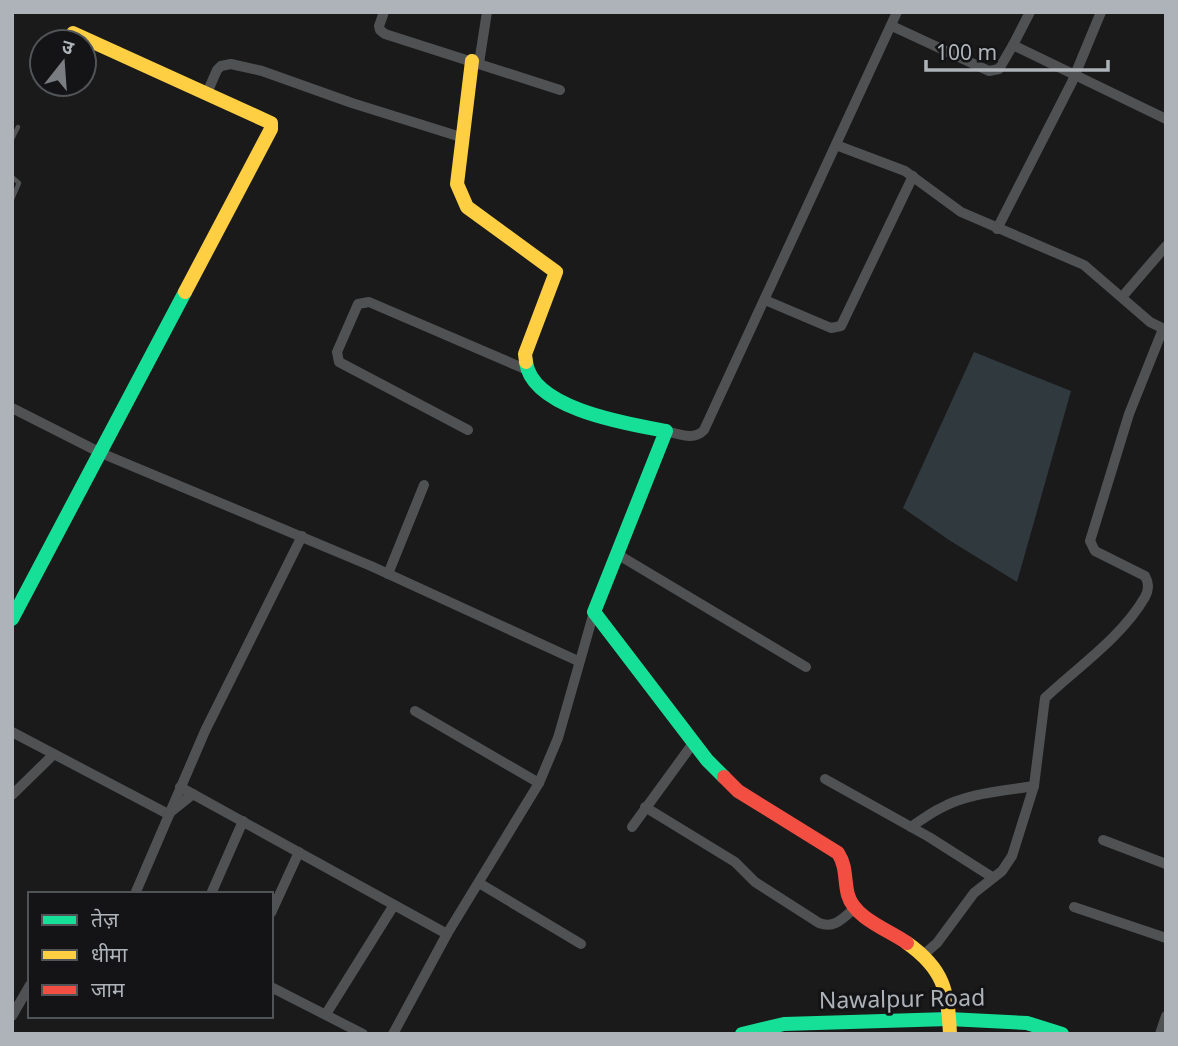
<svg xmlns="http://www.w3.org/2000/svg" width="1178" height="1046" viewBox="0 0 1178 1046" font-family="'Noto Sans','Noto Sans Devanagari',sans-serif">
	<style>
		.water { fill: #30393d }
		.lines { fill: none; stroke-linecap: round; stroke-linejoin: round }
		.lane { stroke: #4f5153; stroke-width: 4.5 }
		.street { stroke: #4f5153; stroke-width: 10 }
		.fast { stroke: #16e098; stroke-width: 14 }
		.slow { stroke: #ffcf43; stroke-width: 14 }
		.jam { stroke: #f24e42; stroke-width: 14 }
		.labels { text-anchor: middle; stroke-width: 6; stroke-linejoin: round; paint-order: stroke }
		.street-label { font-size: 23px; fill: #adb3b9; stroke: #141416 }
	</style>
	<rect width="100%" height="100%" fill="#1a1a1a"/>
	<path class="water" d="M974,352L1071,391L1017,582L949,540L903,508Z"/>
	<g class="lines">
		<g class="lane">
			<path d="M12,139L18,127"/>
			<path d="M12,177L19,183L12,199"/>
		</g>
		<g class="street">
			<path d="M384,12L379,26L380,30L385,34L560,90"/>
			<path d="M892,26L989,71L999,69L1013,45L1166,119"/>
			<path d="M1013,45L1030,12"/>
			<path d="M479,63L487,12"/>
			<path d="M207,93L217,70L221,66L231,64L262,71L352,103L464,138"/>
			<path d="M836,145L905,171L961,212L1084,265L1150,322L1166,330"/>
			<path d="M997,229L1072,82L1101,12"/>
			<path d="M1122,297L1166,246"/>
			<path d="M765,300L831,328L841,326L913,176"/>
			<path d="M12,408L101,453L371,566L578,661"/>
			<path d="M468,430L339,362L337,352L358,304L369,302L525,369"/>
			<path d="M666,431C679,434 694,441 704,430L897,12"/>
			<path d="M617,554L806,667"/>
			<path d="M388,574L424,485"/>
			<path d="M415,711L539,783"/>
			<path d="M12,732L168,814L193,794"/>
			<path d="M825,779L929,837L992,877"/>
			<path d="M180,787L447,934"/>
			<path d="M12,795L54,754"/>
			<path d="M645,807L735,862L755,882L819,923C835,929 843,918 855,908"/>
			<path d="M632,827L694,742"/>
			<path d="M911,827C920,821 929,814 939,809C967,793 1003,791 1034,786"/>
			<path d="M1103,840L1166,864"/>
			<path d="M479,883L581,944"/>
			<path d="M135,894L205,731L302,536"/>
			<path d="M211,894L243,821"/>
			<path d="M1074,907L1166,938"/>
			<path d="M271,913L299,852"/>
			<path d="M923,955L937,943L974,893L1002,871L1012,856L1034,786L1045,698C1078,667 1122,637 1145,597C1149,590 1149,583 1145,576L1095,551L1090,541L1129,414L1163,329"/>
			<path d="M271,987L363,1034"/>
			<path d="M326,1014L394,905"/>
			<path d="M12,1016L30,985"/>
			<path d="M393,1034L447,934L539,783L558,738L594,612"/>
			<path d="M1160,1034L1166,1016"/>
		</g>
		<g class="fast">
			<path d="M526,362C532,409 628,424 666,431L594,612L707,760L724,777"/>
			<path d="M12,619L185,292"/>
			<path d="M742,1034L784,1024L949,1019L1027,1023L1062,1034"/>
		</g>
		<g class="slow">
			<path d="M73,33L271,123V129L185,292"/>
			<path d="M472,61L457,184L467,207L556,272L525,354L526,362"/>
			<path d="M907,943C944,969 948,991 950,1034"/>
		</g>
		<path class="jam" d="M724,777L738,791L838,853C847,867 844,880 848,895C855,919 889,930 907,943"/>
	</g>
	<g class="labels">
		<g class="street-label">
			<text transform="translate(902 999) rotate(-1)" y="8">Nawalpur Road</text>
		</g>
	</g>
	<rect width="1178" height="1046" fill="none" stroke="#adb3b9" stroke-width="28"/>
	<rect x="28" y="892" width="245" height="126" fill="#141416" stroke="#515457" stroke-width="2"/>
	<rect x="42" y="915" width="35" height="10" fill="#16e098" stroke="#515457" stroke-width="2"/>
	<text x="91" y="927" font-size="21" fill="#adb3b9">तेज़</text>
	<rect x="42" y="950" width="35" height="10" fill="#ffcf43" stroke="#515457" stroke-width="2"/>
	<text x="91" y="962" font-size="21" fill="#adb3b9">धीमा</text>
	<rect x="42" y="985" width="35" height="10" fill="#f24e42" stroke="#515457" stroke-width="2"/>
	<text x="91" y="997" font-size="21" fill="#adb3b9">जाम</text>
	<g transform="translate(63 63) rotate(17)"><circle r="33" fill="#141416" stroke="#515457" stroke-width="2"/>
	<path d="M0-5L12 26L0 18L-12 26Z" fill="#7a7d81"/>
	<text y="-10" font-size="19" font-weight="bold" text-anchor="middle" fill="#adb3b9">उ</text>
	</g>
	<path d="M926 60v10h182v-10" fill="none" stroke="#adb3b9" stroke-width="3.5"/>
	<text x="936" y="60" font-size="21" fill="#adb3b9" stroke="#141416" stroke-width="5" paint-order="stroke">100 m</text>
</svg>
